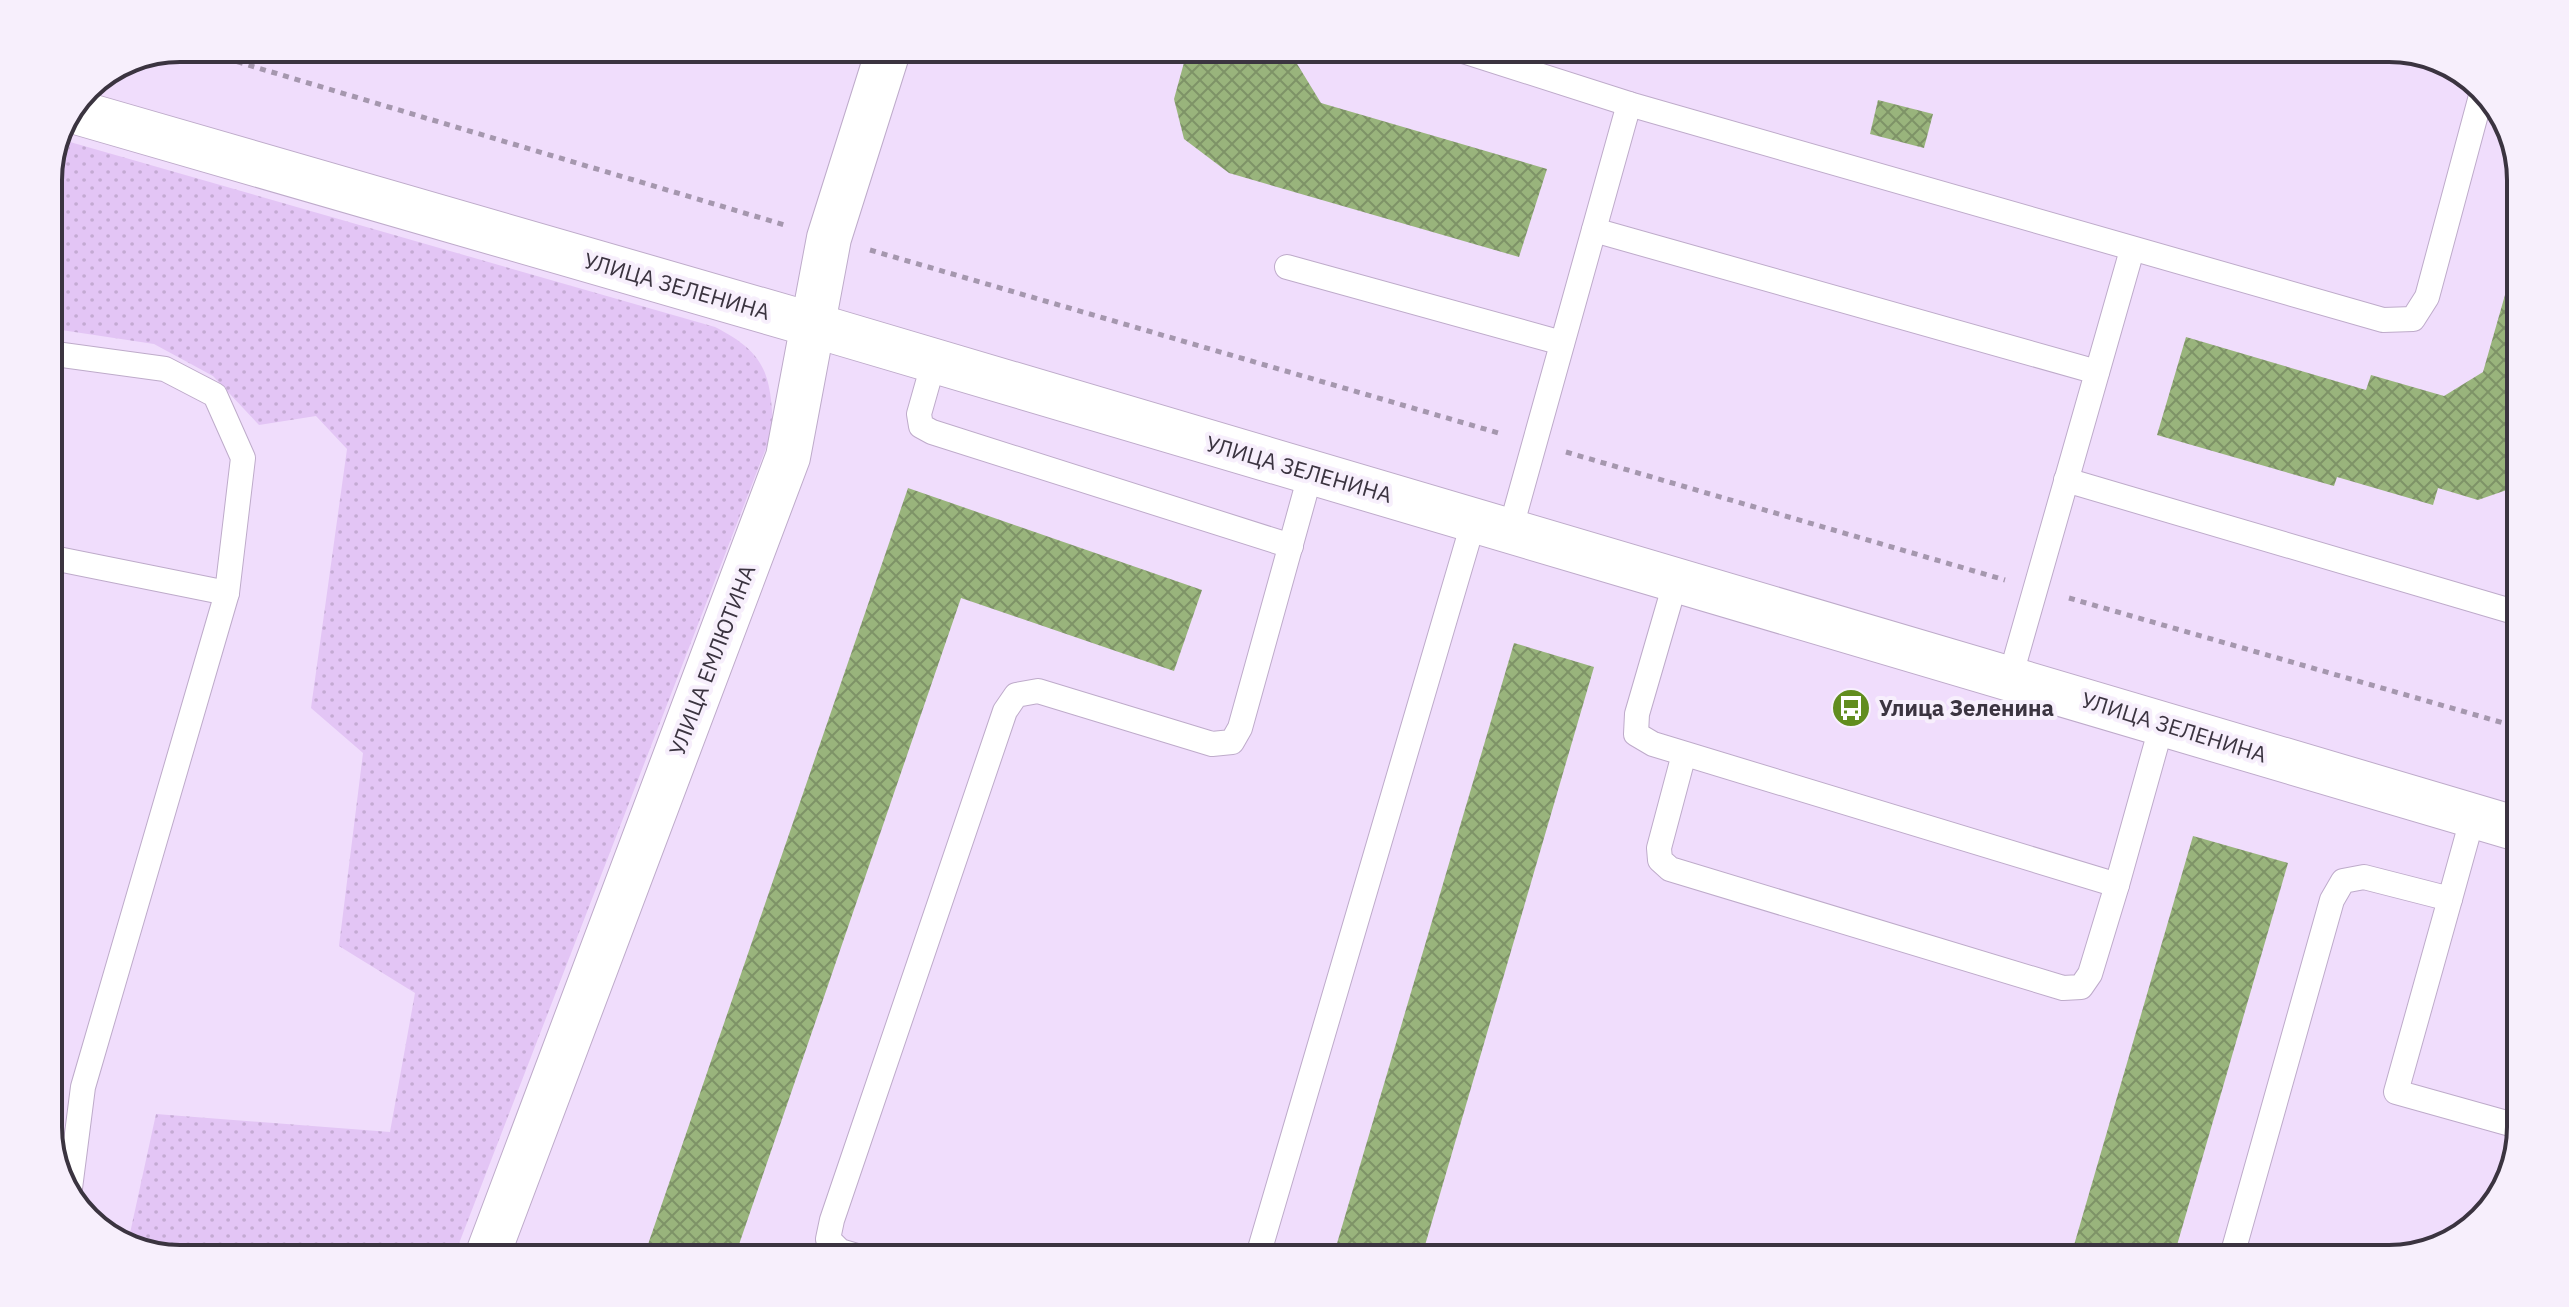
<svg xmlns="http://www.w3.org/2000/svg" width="2569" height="1307" viewBox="0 0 2569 1307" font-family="'IBM Plex Sans',sans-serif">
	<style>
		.grass { fill: url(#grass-dots) }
		.building { fill: url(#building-cross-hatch) }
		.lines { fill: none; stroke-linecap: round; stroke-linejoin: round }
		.service-casing { stroke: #beabca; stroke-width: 26 }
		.minor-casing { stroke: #beabca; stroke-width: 46 }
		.path { stroke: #a597ae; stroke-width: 5; stroke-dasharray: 6 6; stroke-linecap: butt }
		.service { stroke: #fff; stroke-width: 24 }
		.minor { stroke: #fff; stroke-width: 44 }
		.labels { text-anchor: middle; stroke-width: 8; stroke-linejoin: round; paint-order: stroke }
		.street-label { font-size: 22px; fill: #3b3440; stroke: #f7effc }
		.poi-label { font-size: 22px; font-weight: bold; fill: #3b3440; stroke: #f7effc; text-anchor: start }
		.rim { fill: none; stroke: #3b3440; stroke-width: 4 }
	</style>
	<defs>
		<pattern id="grass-dots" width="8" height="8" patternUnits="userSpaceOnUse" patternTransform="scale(2)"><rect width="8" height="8" fill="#e3c5f5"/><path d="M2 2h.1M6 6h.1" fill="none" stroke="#c4aad3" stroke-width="1.8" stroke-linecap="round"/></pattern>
		<pattern id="building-cross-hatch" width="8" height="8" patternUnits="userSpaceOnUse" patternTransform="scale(2)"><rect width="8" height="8" fill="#99b47c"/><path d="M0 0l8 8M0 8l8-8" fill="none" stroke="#7e9367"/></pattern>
	</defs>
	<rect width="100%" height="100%" fill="#f0ddfc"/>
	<path class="grass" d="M63,140L715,327C766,353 771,374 773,430L453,1259H180L127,1247L156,1114L390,1132L415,993L339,946L363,753L311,708L347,449L316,416L259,425L213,376L154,344L48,328V172Z"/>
	<g class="building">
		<path d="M1188,48H1292L1291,54L1321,103L1547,169L1519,257L1229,173L1184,139L1174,99Z"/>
		<path d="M1878,100L1933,114L1924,148L1870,134Z"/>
		<path d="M2521,239V485L2478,500L2438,488L2433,505L2337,477L2334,486L2157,435L2186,337L2366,390L2371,375L2444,396L2483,372Z"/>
		<path d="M908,488L1202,590L1174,671L961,598L734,1259H643Z"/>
		<path d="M1514,643L1594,667L1421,1259H1341L1333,1257Z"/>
		<path d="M2193,836L2288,863L2173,1259H2070Z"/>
	</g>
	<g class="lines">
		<defs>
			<g id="service">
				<path d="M1454,48L1629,104L1510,531"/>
				<path d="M1629,104L2383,320L2413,319L2427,297L2482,92"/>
				<path d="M1594,230L2097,372"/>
				<path d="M1287,267L1562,343"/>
				<path d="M48,353L165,369L215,395L243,458L227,593L83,1087L69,1196"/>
				<path d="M934,361L919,414L921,426L932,432L1291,546"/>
				<path d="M2066,480L2521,614"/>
				<path d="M48,557L227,593"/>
				<path d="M1676,580L1637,714L1636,734L1653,744L2117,885L2162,724"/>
				<path d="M2010,678L2132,250"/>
				<path d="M1684,754L1659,848L1660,860L1670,869L2063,988L2081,987L2090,974L2117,885"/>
				<path d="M2450,899L2396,1092L2521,1127"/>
				<path d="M867,1259L840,1251L828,1239L832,1220L1005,711L1016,695L1038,691L1212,744L1232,742L1240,728L1311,472"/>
				<path d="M1257,1259L1474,520"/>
				<path d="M2231,1259L2332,900L2343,881L2364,877L2450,899L2473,816"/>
			</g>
			<g id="minor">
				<path d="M76,112L813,325L2521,830"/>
				<path d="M486,1259L788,457L829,238L889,48"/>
			</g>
		</defs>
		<use href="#service" class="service-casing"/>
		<use href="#minor" class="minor-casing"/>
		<g class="path">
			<path d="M191,48L788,226"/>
			<path d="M870,250L1502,434"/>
			<path d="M1566,452L2005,580"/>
			<path d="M2069,598L2521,728"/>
		</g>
		<use href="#service" class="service"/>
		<use href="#minor" class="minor"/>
	</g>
	<defs>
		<symbol id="bus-disc" viewBox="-11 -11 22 22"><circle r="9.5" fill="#618d1e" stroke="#f7effc"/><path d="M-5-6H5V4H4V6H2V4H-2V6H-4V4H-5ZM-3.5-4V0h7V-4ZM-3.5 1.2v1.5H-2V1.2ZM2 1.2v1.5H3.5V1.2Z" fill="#fff"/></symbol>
	</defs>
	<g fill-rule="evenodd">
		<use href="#bus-disc" x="1829" y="686" width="44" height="44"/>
	</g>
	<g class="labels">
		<g class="street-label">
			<text transform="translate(677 286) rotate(16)" y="8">УЛИЦА ЗЕЛЕНИНА</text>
			<text transform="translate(1299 469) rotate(16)" y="8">УЛИЦА ЗЕЛЕНИНА</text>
			<text transform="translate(712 660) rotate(-69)" y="8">УЛИЦА ЕМЛЮТИНА</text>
			<text transform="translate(2174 727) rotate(17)" y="8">УЛИЦА ЗЕЛЕНИНА</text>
		</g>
		<g class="poi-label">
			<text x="1879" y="716">Улица Зеленина</text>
		</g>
	</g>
	<path d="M0 0H2569V1307H0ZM180 62H2389A118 118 0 0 1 2507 180V1127A118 118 0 0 1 2389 1245H180A118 118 0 0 1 62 1127V180A118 118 0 0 1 180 62Z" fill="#f7effc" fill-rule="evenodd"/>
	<path class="rim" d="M180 62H2389A118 118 0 0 1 2507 180V1127A118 118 0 0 1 2389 1245H180A118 118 0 0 1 62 1127V180A118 118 0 0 1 180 62Z"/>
</svg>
